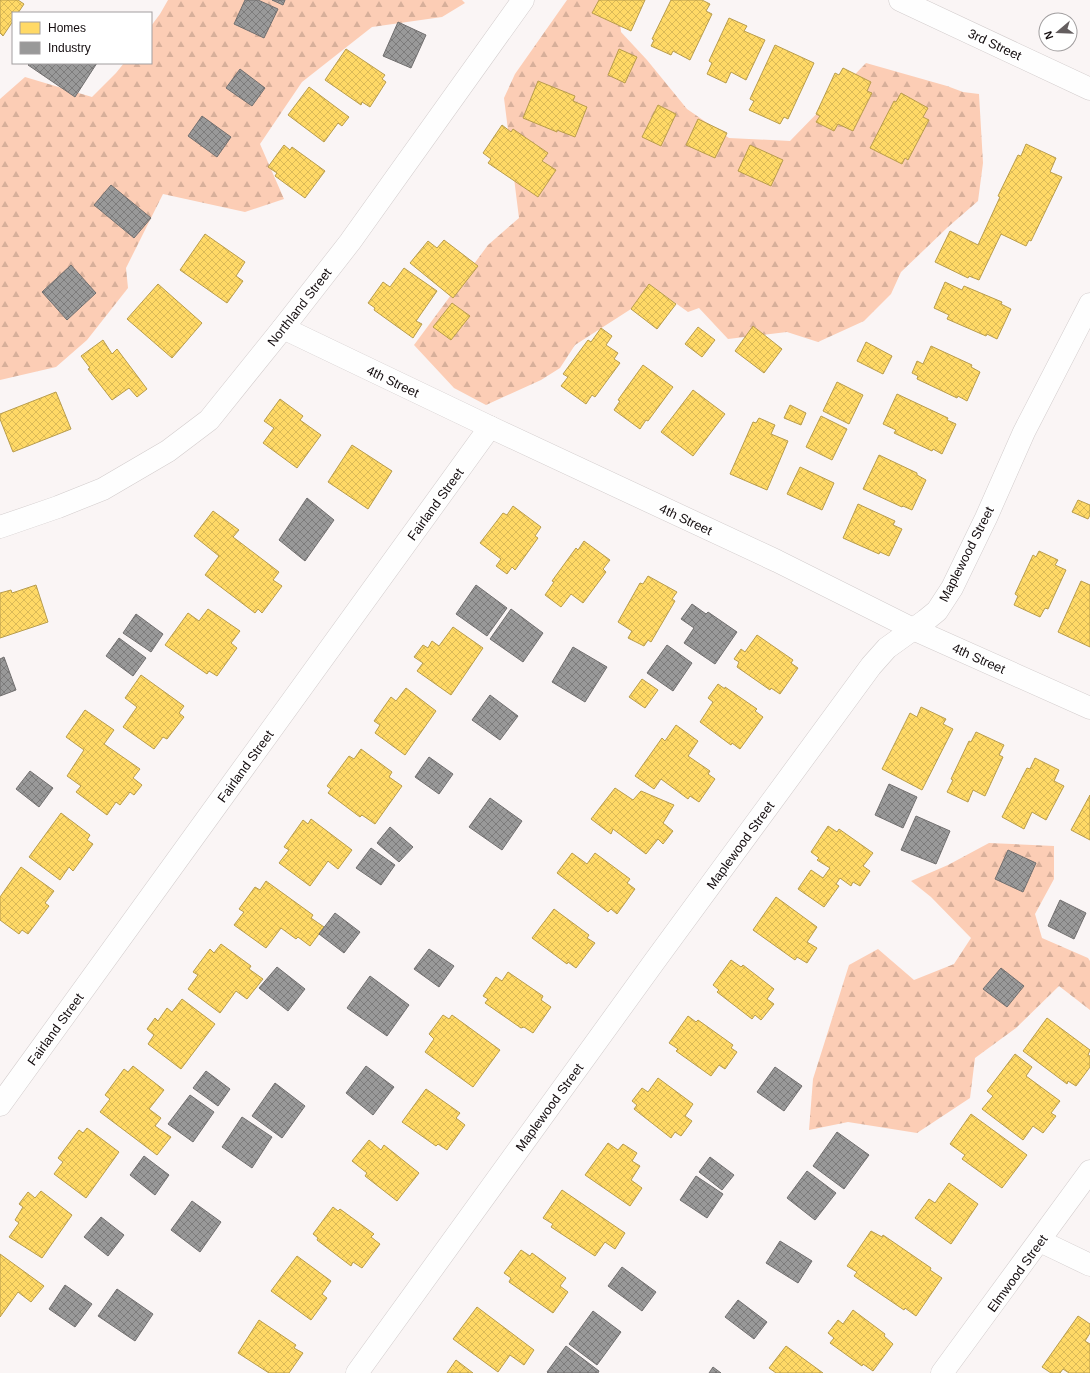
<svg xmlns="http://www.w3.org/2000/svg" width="1090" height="1373" viewBox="0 0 1090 1373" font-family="Arial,sans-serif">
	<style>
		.forest { fill: url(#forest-firs) }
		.homes { fill: url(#homes-cross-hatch); stroke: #b89c4c }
		.industry { fill: url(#industry-cross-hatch); stroke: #716f6f }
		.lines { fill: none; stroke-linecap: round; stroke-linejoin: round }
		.minor-casing { stroke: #d2cccc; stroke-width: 23 }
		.minor { stroke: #fefefe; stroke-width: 22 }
		.labels { text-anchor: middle; stroke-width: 4; stroke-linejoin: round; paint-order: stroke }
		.street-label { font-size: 13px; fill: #130c0e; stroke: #fff }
	</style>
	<defs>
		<pattern id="forest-firs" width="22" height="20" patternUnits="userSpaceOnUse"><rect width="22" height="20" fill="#fccdb5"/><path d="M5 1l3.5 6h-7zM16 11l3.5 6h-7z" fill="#d7af9a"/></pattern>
		<pattern id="homes-cross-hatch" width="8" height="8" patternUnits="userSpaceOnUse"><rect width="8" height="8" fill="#ffd966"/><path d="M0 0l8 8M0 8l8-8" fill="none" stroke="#dab957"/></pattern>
		<pattern id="industry-cross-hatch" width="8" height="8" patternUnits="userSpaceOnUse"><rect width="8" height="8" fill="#999"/><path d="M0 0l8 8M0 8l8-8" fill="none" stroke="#7c7b7b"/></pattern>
	</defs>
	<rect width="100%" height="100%" fill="#faf5f5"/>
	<g class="forest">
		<path d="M168,0H462L465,3L442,17L372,27L302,82L260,144L284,199L245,212L163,194L126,268L128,288L87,340L56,367L0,380V99L25,77L92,97L116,73L124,63H151V26L160,14Z"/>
		<path d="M567,0H618L621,32L647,60L687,109L729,138L790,141L866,63L947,86L963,92L979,94L983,163L978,201L948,227L901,272L891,294L864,321L818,342L787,332L728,339L699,308L688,312L649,284L631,309L575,345L560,368L541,380L486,405L454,388L414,345L488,245L519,218L504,98L515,74Z"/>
		<path d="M989,843L1054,846V879L1035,914L1042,938L1088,958L1090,961V1010L1059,986L1016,1028L975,1058L970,1098L917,1133L848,1122L809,1130L813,1079L849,965L878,949L914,980L954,964L971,938L931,897L911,881L948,865Z"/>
	</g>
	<g class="homes">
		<path d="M0,0H18L24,4L18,13H13V21L3,36L0,33Z"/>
		<path d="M599,0H645L631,31L592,13Z"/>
		<path d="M671,0H702L710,4L706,11L712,14L690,60L673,51L671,55L651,46L654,40L652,39Z"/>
		<path d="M729,18L747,26L744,31L765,40L746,80L731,72L726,83L707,74L712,63L709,61Z"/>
		<path d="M775,45L814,63L788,119L784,117L780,124L749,110L754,101L750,99Z"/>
		<path d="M346,49L385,75L382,79L386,82L370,107L362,102L361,105L325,80Z"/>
		<path d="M619,49L637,57L625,83L608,75Z"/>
		<path d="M843,68L871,82L867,91L872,93L853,131L838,124L834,131L816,122L820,116L816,114L835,73L839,75Z"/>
		<path d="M538,81L575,96L573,101L587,107L575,137L557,130V132L523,118Z"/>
		<path d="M309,87L349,117L342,126L338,123L324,142L288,115Z"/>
		<path d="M901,93L928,108L923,117L929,120L908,160L905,158L902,164L870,148L894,101L896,102Z"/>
		<path d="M658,105L676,114L661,146L642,137Z"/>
		<path d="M698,119L727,133L715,158L686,145Z"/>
		<path d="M502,125L511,132L513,129L548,153L542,161L556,170L538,197L488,163L491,159L483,153Z"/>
		<path d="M1026,144L1056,158L1050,172L1062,177L1031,241L1029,240L1026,246L1001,234L979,280L969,276L968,278L935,262L950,231L978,245L1000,197L998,196L1018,155L1021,156Z"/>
		<path d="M284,145L290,150L292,147L325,171L305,198L275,176L277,173L268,167Z"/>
		<path d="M750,145L783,160L771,186L738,171Z"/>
		<path d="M205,234L245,262L236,276L243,281L227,303L180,270Z"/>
		<path d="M444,240L478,266L453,298L410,263L428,241L437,248Z"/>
		<path d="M404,268L437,291L416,321L422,324L413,338L374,310L375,308L368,303L383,282L390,287Z"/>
		<path d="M945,282L962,290L964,286L1002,302L1001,304L1011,309L997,339L987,334L986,336L947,319L949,315L934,308Z"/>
		<path d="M158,284L202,323L172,358L127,319Z"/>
		<path d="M649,284L676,304L657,329L631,309Z"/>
		<path d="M452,303L470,316L451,340L433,327Z"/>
		<path d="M753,326L782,349L764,373L735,351Z"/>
		<path d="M698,327L715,340L702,357L685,344Z"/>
		<path d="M601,328L612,336L606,345L618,353L614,359L620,363L595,397L592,395L586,404L561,386L568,377L563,374L588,340L591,342Z"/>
		<path d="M103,340L112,354L117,349L147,389L137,397L129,388L112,400L88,369L90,368L81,356Z"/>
		<path d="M866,342L892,356L883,374L857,361Z"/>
		<path d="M931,346L972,365L971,367L980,372L967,401L958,396L957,398L917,379L918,376L912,373L917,361L923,364Z"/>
		<path d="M643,365L673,387L648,421L646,420L640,429L614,410L620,401L618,400Z"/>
		<path d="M837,382L863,395L849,424L823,411Z"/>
		<path d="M693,390L725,414L693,456L661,432Z"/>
		<path d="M56,392L71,429L13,452L0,419V414Z"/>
		<path d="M897,394L948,418L947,420L956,424L942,454L933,449L932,451L894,433L896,430L883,424Z"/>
		<path d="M280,399L303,416L300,420L321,435L297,468L263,443L274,428L264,421Z"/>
		<path d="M790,405L806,413L801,425L784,418Z"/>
		<path d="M821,416L847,429L832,460L806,447Z"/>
		<path d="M759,418L775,425L771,434L788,441L767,490L730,474L753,422L756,423Z"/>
		<path d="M352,445L392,471L368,509L328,482Z"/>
		<path d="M879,455L917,473V475L926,480L912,510L903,506L902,507L863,489Z"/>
		<path d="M800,467L834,483L822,510L787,494Z"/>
		<path d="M1078,500L1090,505V515L1088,519L1072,512Z"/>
		<path d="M858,504L895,521L893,525L902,529L889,556L880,552L879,554L843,538Z"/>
		<path d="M513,506L541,527L535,536L538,538L515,570L512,567L507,574L496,566L501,559L480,543L503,513L507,515Z"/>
		<path d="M213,511L239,530L233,537L279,572L273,580L282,586L262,613L258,609L255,613L205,575L219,556L194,536Z"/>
		<path d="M584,541L610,560L603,569L606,572L583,603L571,594L561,607L545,595L554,582L552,581L576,548L578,550Z"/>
		<path d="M1039,551L1058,560L1055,565L1066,570L1048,609L1045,608L1040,617L1014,605L1018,596L1015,594L1033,555L1036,557Z"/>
		<path d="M648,576L677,592L672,599L675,601L651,642L648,640L644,646L628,638L632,631L618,622L640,583L643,584Z"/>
		<path d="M1081,581L1090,585V647L1058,632Z"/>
		<path d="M36,585L48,622L0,638V593L11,590L12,593Z"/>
		<path d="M208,609L240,631L231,643L237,648L217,676L209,671L207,674L165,645L188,613L199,621Z"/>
		<path d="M453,627L483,648L451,695L417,671L423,663L414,657L423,645L428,648L432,641L439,646Z"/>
		<path d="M757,635L793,660L791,663L798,668L780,694L771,688L770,690L737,667L739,662L734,659L741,649L745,652Z"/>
		<path d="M141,675L184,706L179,713L184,717L167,739L163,737L154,749L123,727L137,707L125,698Z"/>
		<path d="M642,679L658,690L645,708L629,697Z"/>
		<path d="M718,684L725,689V687L757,709L755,711L763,717L740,749L732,743L731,745L700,722L713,702L708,698Z"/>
		<path d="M406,688L436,711L405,755L375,733L380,725L374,721L391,697L396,701Z"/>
		<path d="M921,707L946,719L943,724L953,729L922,790L882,769L910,713L917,717Z"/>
		<path d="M85,710L114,730L104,744L140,769L133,778L142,785L134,795L130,792L120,805L116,802L107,815L76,792L81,786L67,776L84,750L66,737Z"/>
		<path d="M676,725L698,741L688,756L710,771L708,774L715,779L699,802L690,796L688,799L661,779L654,789L635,776L662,738L665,741Z"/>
		<path d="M976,732L1004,745L999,755L1003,757L985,796L973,790L968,802L947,792L953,780L951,779L969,741L971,742Z"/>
		<path d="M361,749L392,772L389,777L402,786L375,824L362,815L360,817L328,793L331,789L327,786L349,756L354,759Z"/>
		<path d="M1035,758L1059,770L1054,781L1064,786L1046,820L1032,812L1024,829L1002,817L1027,768L1030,769Z"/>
		<path d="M615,788L633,800L641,791L674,805L663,823L673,831L663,844L658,839L646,854L613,829L611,834L591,819Z"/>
		<path d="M1090,795V840L1071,830Z"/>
		<path d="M61,813L90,835L87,840L93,844L73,871L69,867L60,880L29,857Z"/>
		<path d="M311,819L352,850L338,869L328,861L310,886L279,863L289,850L284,847L303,820L308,824Z"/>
		<path d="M828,826L837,832L839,829L873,853L863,866L870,871L860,886L853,882L851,886L840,878L836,884L839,886L824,907L798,889L811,870L823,878L830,868L817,860L819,858L811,852Z"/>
		<path d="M572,853L587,864L595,853L630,879L627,883L635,889L617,914L611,909L608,912L557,873Z"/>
		<path d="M21,867L54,891L45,903L49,906L28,934L22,930L19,934L0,920V897Z"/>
		<path d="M266,881L313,915L311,918L324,927L310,946L298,937L296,939L281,928L266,948L234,925L244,912L239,909L255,887L260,890Z"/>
		<path d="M776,897L817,927L807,942L817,948L807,963L797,957L795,960L753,930Z"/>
		<path d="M554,909L589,935L587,938L595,943L576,968L568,962L567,964L532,938Z"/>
		<path d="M221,944L251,966L249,969L263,979L247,999L236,991L220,1013L188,989L198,975L193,972L210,949L214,953Z"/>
		<path d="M731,960L741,967L743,965L774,989L767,999L774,1004L761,1020L755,1015L752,1019L717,992L719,990L713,985Z"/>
		<path d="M508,972L543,996L541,1000L551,1007L533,1033L524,1027L521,1028L485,1003L488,999L483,996L496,977L502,981Z"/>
		<path d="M182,999L215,1024L181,1069L148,1044L154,1035L147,1029L155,1018L158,1021L167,1008L172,1012Z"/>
		<path d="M443,1015L449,1019L452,1015L500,1050L473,1087L425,1052L434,1039L429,1034Z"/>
		<path d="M688,1016L696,1022L698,1020L733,1045L731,1048L737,1052L725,1069L719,1065L711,1076L676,1051L678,1049L669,1043Z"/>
		<path d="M1047,1018L1090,1050L1088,1055L1090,1056V1067L1076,1086L1068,1081L1067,1084L1023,1051Z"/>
		<path d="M1015,1054L1032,1067L1026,1076L1060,1101L1051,1113L1056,1116L1043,1133L1033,1126L1023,1140L982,1109L993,1096L987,1091Z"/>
		<path d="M133,1066L164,1090L149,1109L161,1118L155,1126L171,1137L157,1155L100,1112L110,1099L105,1095L124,1069L128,1072Z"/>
		<path d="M658,1078L693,1104L685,1116L692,1121L681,1136L675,1132L671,1138L634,1109L637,1105L632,1101L642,1088L648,1092Z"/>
		<path d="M426,1089L460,1113L456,1118L465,1125L447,1150L438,1144L436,1146L402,1122Z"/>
		<path d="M971,1114L1027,1155L1002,1188L962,1159L965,1155L950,1144Z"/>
		<path d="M87,1128L119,1152L86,1198L54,1174L63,1162L58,1158L79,1130L83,1133Z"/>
		<path d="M369,1140L381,1150L384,1145L419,1173L397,1201L365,1176L367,1173L352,1161Z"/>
		<path d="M608,1143L618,1150L623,1144L637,1153L632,1161L640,1166L631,1180L642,1188L630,1206L585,1175Z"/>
		<path d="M949,1183L978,1204L951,1244L915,1218L929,1199L935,1203Z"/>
		<path d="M562,1190L625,1233L615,1249L605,1242L595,1256L551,1227L553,1224L543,1218Z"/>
		<path d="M41,1191L72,1215L42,1258L9,1237L19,1223L15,1220L23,1207L19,1204L28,1192L35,1198Z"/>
		<path d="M333,1207L338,1211L340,1209L374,1234L371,1237L380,1244L362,1268L353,1262L351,1266L317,1240L318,1238L313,1234Z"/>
		<path d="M871,1231L882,1237L883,1235L931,1268L930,1270L942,1278L916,1316L905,1308L904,1310L854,1276L857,1272L847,1266Z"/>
		<path d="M521,1250L530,1256L532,1253L566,1278L560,1286L568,1292L553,1313L509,1282L511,1278L504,1273Z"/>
		<path d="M0,1254L44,1286L31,1302L18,1292L0,1317Z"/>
		<path d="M297,1256L331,1281L322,1294L327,1298L311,1320L271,1291Z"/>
		<path d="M477,1307L534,1350L524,1365L510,1355L498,1372L453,1339Z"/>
		<path d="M853,1310L885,1334L884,1336L893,1344L873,1371L863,1364L862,1366L830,1343L834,1338L828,1333L838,1320L843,1324Z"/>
		<path d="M1078,1316L1090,1324V1333L1085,1341L1090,1344V1373H1069L1063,1369L1060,1373H1051L1042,1367Z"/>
		<path d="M259,1320L296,1345L294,1348L303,1353L289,1373H269L238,1353Z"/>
		<path d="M786,1346L823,1373H776L769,1368Z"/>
		<path d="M456,1360L473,1373H447Z"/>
	</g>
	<g class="industry">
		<path d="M245,0H258L278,9L264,38L234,24Z"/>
		<path d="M272,0H285L283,5Z"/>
		<path d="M398,22L426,35L411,68L383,56Z"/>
		<path d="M30,63H97L75,97L28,65Z"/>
		<path d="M240,69L265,88L252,106L226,88Z"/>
		<path d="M202,116L231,137L217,157L188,136Z"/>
		<path d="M111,185L151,218L134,238L94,205Z"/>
		<path d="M71,265L96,293L67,320L42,292Z"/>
		<path d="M307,498L334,520L305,561L279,540Z"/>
		<path d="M476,585L507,608L487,636L456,614Z"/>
		<path d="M692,604L706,614L708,612L737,632L715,664L684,643L694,628L681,619Z"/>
		<path d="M511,609L543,633L523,662L490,639Z"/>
		<path d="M136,614L163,634L151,652L123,633Z"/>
		<path d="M119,638L146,658L133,676L106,656Z"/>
		<path d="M667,645L692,663L673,691L647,673Z"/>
		<path d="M573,647L607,667L585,702L552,682Z"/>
		<path d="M4,657L16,690L0,696V659Z"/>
		<path d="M490,695L518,716L500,740L472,720Z"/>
		<path d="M429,757L453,774L439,794L415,777Z"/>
		<path d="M30,771L53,788L39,807L16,789Z"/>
		<path d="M889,784L917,797L903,828L875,815Z"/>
		<path d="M490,798L522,821L502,850L469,827Z"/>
		<path d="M916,816L950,831L936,864L901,850Z"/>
		<path d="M390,827L413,847L399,862L377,843Z"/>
		<path d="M371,848L395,865L381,885L356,868Z"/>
		<path d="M1008,850L1036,863L1023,892L995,879Z"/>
		<path d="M1060,900L1086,913L1074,939L1048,926Z"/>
		<path d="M335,913L360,932L344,953L319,934Z"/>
		<path d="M429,949L454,966L439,987L414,969Z"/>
		<path d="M277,967L305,989L288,1011L259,988Z"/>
		<path d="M1001,968L1024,986L1007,1007L983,989Z"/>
		<path d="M370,976L409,1005L387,1036L347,1008Z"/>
		<path d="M366,1066L394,1087L373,1115L346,1093Z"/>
		<path d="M775,1067L802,1086L784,1111L757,1092Z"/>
		<path d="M206,1071L230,1089L218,1106L193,1088Z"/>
		<path d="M275,1083L305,1106L282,1138L252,1116Z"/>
		<path d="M190,1095L214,1112L193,1142L168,1124Z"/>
		<path d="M242,1117L272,1137L252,1168L222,1147Z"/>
		<path d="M837,1132L869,1155L844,1189L813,1166Z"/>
		<path d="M144,1156L169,1175L155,1195L130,1175Z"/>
		<path d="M710,1157L734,1175L722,1190L699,1172Z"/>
		<path d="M807,1171L836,1193L815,1220L787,1198Z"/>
		<path d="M696,1176L723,1194L707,1218L680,1200Z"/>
		<path d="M192,1201L221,1222L200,1252L171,1230Z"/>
		<path d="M101,1217L124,1235L108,1256L84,1237Z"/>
		<path d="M780,1241L812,1261L798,1283L766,1263Z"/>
		<path d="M622,1267L656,1292L642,1311L608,1286Z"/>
		<path d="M65,1285L92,1304L75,1327L49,1309Z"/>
		<path d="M117,1289L153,1314L135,1341L98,1316Z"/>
		<path d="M738,1300L767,1322L754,1339L725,1317Z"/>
		<path d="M593,1311L621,1332L597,1365L569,1344Z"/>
		<path d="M566,1346L599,1371L598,1373H548L547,1372Z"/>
		<path d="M713,1367L721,1373H709Z"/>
	</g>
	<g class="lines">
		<defs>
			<g id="minor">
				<path d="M900,0L1090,89"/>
				<path d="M283,328L490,427L777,561L913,629L1090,708"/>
				<path d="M0,527L58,507L103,489L168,451L209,420L283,328L350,242L523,0"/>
				<path d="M0,1105L490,427"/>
				<path d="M1040,1241L1090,1265"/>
				<path d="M357,1373L654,962L871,666L887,648L926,620L937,611L952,588L986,518L1024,432L1090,304"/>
				<path d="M942,1373L1090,1171"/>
			</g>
		</defs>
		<use href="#minor" class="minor-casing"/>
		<use href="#minor" class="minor"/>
	</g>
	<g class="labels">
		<g class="street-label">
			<text transform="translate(995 44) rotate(25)" y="5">3rd Street</text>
			<text transform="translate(299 307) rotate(-52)" y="5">Northland Street</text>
			<text transform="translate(393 381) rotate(26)" y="5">4th Street</text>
			<text transform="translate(435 504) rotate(-54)" y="5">Fairland Street</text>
			<text transform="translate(686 519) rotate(25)" y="5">4th Street</text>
			<text transform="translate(966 554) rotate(-63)" y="5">Maplewood Street</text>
			<text transform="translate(979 658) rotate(24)" y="5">4th Street</text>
			<text transform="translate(245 766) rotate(-54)" y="5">Fairland Street</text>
			<text transform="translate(740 845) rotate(-54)" y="5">Maplewood Street</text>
			<text transform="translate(55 1029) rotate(-54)" y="5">Fairland Street</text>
			<text transform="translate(549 1107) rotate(-54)" y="5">Maplewood Street</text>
			<text transform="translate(1017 1273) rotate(-54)" y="5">Elmwood Street</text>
		</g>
	</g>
	<rect x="12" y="12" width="140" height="52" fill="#ffffff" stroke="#a19e9f"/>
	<rect x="20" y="22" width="20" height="12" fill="#ffd966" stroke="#a19e9f"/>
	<text x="48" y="32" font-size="12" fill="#130c0e">Homes</text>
	<rect x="20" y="42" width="20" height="12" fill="#999999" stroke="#a19e9f"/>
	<text x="48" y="52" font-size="12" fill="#130c0e">Industry</text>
	<g transform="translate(1058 32) rotate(251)"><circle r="19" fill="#ffffff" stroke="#a19e9f"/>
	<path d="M0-3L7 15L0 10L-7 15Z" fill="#645e5f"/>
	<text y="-6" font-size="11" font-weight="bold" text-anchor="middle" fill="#130c0e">N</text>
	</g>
</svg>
